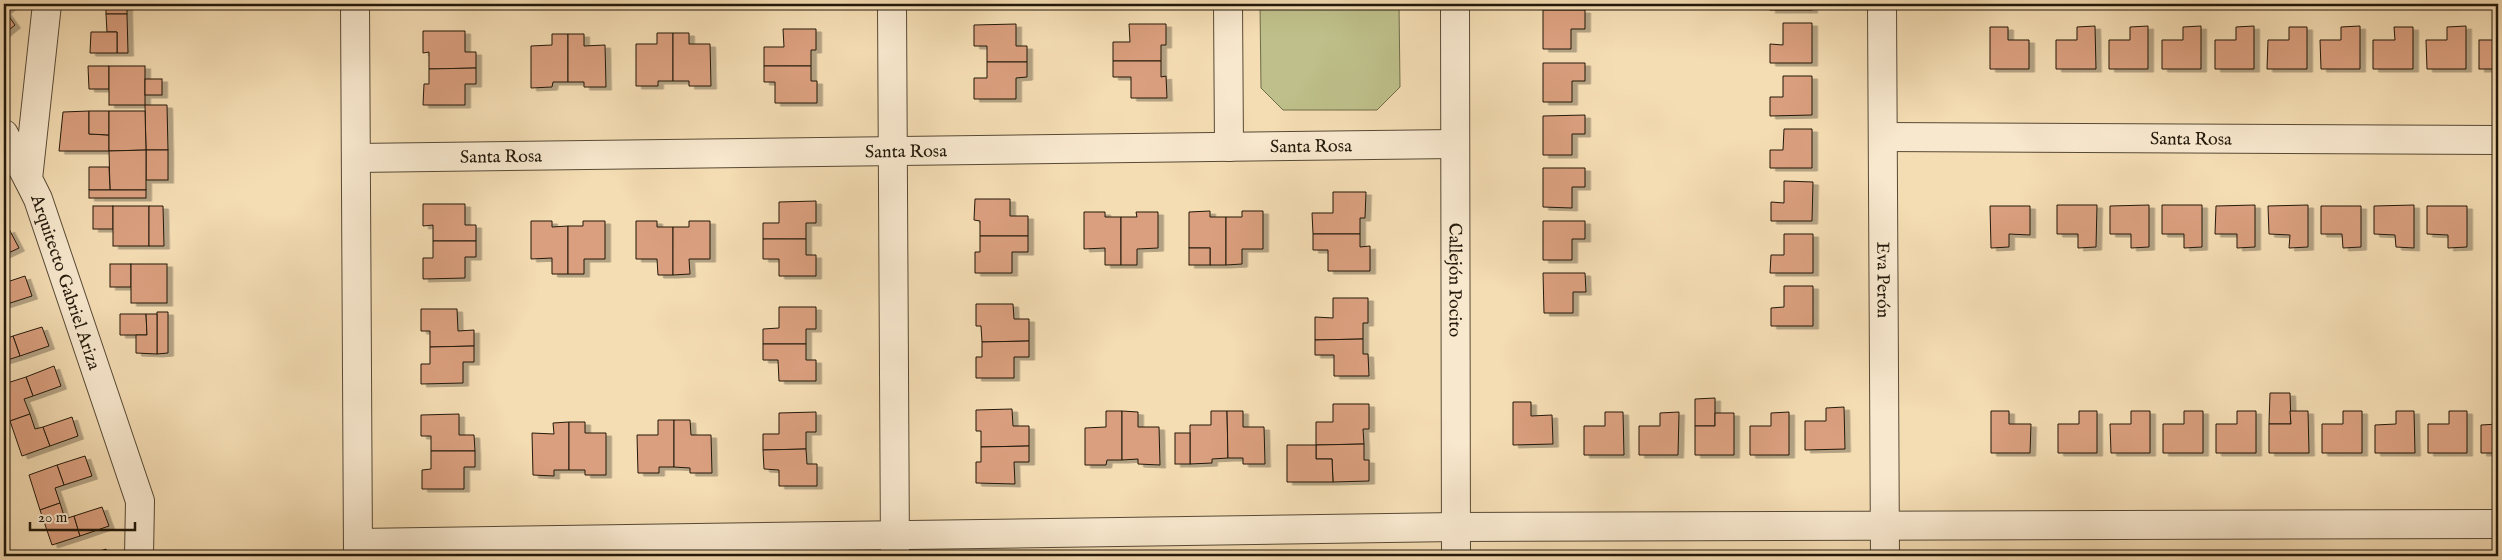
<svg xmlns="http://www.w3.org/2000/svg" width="2502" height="560" viewBox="0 0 2502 560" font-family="'IM FELL English',serif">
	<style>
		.green { fill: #bebf8a; stroke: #706c4a }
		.building { fill: #da9f7e; stroke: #23190b; filter: url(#shadow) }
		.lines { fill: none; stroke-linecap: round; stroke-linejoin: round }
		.minor-casing { stroke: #574a35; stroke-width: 30 }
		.minor { stroke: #f8e8ce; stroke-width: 28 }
		.labels { text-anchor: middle; stroke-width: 5; stroke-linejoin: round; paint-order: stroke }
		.street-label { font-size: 18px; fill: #23190b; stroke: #f8e8ce }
	</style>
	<defs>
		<filter id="shadow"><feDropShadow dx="5.5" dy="3" stdDeviation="0" flood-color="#0004"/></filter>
	</defs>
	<rect width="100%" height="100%" fill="#f4dcb3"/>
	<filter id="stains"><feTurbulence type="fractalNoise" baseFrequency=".004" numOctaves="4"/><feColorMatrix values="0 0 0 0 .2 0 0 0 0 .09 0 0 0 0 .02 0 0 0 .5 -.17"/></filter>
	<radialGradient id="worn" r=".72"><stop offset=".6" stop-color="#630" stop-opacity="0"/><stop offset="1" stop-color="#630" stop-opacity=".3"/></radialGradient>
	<path class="green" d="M1260,4H1399L1400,87L1377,110H1283L1261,88Z"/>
	<g class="building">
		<path d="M4,4H14L5,11L15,25L4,34Z"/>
		<rect x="106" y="4" width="21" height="10"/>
		<rect x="1770" y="4" width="42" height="6"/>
		<path d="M1543,10H1585V29H1571V49H1543Z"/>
		<path d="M106,14H127L128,53H117V32H107Z"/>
		<path d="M1783,23H1812V63H1770V44L1783,45Z"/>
		<path d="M1016,24V46H1027V62H987V46H974V25Z"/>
		<path d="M1129,24H1166V45H1161V61H1113V42H1130Z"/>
		<path d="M2095,26L2096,69H2056V40H2077V27Z"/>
		<path d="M2148,26V69H2109V40H2130V27Z"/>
		<path d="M2201,26V69H2162V40H2183V27Z"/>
		<path d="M2254,26V69H2215V40H2236V27Z"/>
		<path d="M2360,26V69H2321L2320,40H2341V27Z"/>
		<path d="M2466,26V69H2427L2426,40H2447V27Z"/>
		<path d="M1990,27H2008V40H2029V69H1990Z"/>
		<path d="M2289,27H2307V69H2267L2268,40H2289Z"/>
		<path d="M2394,27H2413V69H2373V40H2395Z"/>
		<path d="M783,29H816V50H811V66H764V47H784Z"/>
		<path d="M423,31H465V52H476V68L429,69V52L423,53Z"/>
		<path d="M91,32H117V53H90Z"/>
		<path d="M657,33H673V81H658V86H636V44H657Z"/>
		<path d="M673,33H689V44H710L711,86H689V81H673Z"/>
		<path d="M552,34H568V82H553L552,87L531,88V46L552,45Z"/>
		<path d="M568,34H584V46L605,45L606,87H584V82H568Z"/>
		<rect x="2479" y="40" width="19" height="29"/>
		<path d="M1113,61H1161V77L1166,76L1167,98H1131V77H1113Z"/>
		<path d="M987,62H1027V77L1016,78V99H974V78H987Z"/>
		<path d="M1543,63H1585V81H1572V102H1543Z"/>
		<path d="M88,66H109V89H89Z"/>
		<rect x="109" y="66" width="36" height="39"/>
		<path d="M764,66H811V81H817V103H775V82H764Z"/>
		<path d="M476,68V84H465V105H423L424,84H429V69Z"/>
		<path d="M1783,76H1812V115L1770,116V97H1783Z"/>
		<rect x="145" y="79" width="17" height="16"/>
		<path d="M145,105H167L168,150H146Z"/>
		<path d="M89,111V134L109,135V151H59L63,112Z"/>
		<path d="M89,111H109V135L89,134Z"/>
		<path d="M109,111H145L146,150L109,151Z"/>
		<path d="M1585,115V134H1572V155H1543V116Z"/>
		<path d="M1784,129H1812V168H1770V150H1783Z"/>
		<rect x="146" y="150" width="22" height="30"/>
		<path d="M146,150V190H110L109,151Z"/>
		<path d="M89,167H109L110,190H89Z"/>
		<path d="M1543,168H1585V187H1572V208L1543,207Z"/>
		<path d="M1784,181L1813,182L1812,221H1771V202L1784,203Z"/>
		<rect x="89" y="190" width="57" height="8"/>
		<path d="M1333,192H1366L1365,218H1360V234H1313L1312,213H1333Z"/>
		<path d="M975,199H1010V216H1028V236H980V221L974,220Z"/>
		<path d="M816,201V223H806V239H763V223H779V202Z"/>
		<path d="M423,204H465V225H476V241H433V225L423,226Z"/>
		<path d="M2057,205H2097L2096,247L2078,248V234H2057Z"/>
		<path d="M2149,205V247L2131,248V234H2110V206Z"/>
		<path d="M2162,205H2202V247L2184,248V234H2162Z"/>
		<path d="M2255,205V247L2237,248V234H2215L2216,206Z"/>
		<path d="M2308,205V247L2289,248L2290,235L2269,234L2268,206Z"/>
		<path d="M2414,205V248L2396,247L2395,235L2374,234V206Z"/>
		<rect x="93" y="206" width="20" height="23"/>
		<rect x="113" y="206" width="36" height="40"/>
		<path d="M149,206H163L164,246H149Z"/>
		<path d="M1990,206H2030V235L2009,234V247L1991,248Z"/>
		<path d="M2321,206H2361V247L2343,248L2342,234H2321Z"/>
		<path d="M2427,206H2467V247L2448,248V235L2427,234Z"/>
		<path d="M1210,211V217H1226V265H1210V248H1189V212Z"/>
		<path d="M1242,211H1263V249H1242V264L1226,265V217H1242Z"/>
		<path d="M1084,212H1105V217H1121V265H1105V248L1084,249Z"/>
		<path d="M1136,212H1158V248L1137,249V265H1121V217H1137Z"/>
		<path d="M531,221H552V227L568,226V274H552V258L531,259Z"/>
		<path d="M583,221H605V259H584V274H568V226H583Z"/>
		<path d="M636,221H657V227H673V275H658L657,259H636Z"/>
		<path d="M689,221H710V259H689L690,274L673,275V227H689Z"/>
		<path d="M1543,221H1585V239H1572V260H1543Z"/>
		<path d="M9,229L19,248L4,255V232Z"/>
		<path d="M1313,234H1360V247L1370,246V271H1328V250H1313Z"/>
		<path d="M1784,234H1813V273H1770L1771,255H1784Z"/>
		<path d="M980,236H1028V252H1012V273H975V252H980Z"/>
		<path d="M763,239H806V255H816V276H779V259H763Z"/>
		<path d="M433,241H476V257H465V278L423,279V258H433Z"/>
		<rect x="1189" y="248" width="21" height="17"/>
		<rect x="110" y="264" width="21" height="23"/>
		<rect x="131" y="264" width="36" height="39"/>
		<path d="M1543,273H1585L1586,292H1573V313H1544Z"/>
		<path d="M25,276L32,296L4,305V283Z"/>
		<path d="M1784,286H1813V326H1771V308L1784,307Z"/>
		<path d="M1333,298H1368V323H1363V339L1315,340V317L1333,318Z"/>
		<path d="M976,304H1013L1014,319H1029V341L982,342L981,326H976Z"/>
		<path d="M779,307H816V329H806V344H763V329L779,328Z"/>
		<path d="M421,309H457L458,331L474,330V346L430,347V331H421Z"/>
		<path d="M157,312H168V353L157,354Z"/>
		<path d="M120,314H146L147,335H120Z"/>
		<path d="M146,314H157V354L136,353V335H147Z"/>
		<path d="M42,327L49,346L20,356L13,336Z"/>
		<path d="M4,335L5,339L13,336L20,356L4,361Z"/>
		<path d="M1363,339V354H1368L1369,376H1334V355H1315V340Z"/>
		<path d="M1029,341V357H1014V378H976V357H982V342Z"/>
		<path d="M763,344H806V360H816V381H779L778,360H763Z"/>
		<path d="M474,346V362H463V383L421,384V364H430V347Z"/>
		<path d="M54,366L61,386L33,396L26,377Z"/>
		<path d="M26,377L33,396L24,399L30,414L10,421L4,403V384Z"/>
		<path d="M2270,393H2290L2291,424H2269Z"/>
		<path d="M1715,398V426H1695V399Z"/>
		<path d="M1513,402H1531V416L1552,415L1553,444L1513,445Z"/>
		<path d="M1333,404H1369V429H1363L1364,444L1316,445V422H1333Z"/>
		<path d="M1844,407L1845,449L1805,450V421H1826V408Z"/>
		<path d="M1012,409L1013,426H1029V446L981,447V431H976V410Z"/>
		<path d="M1106,411H1122V460H1107L1106,465H1085V428L1106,427Z"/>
		<path d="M1122,411L1138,412V427H1159L1160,465L1138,464V459L1122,460Z"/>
		<path d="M1211,411H1227L1228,458L1212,459V463L1190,464V425H1211Z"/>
		<path d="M1227,411H1243V427H1264L1265,464H1243V458H1228Z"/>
		<path d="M1991,411H2009V424H2031L2030,453H1991Z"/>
		<path d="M2079,411H2097V453H2058V424H2079Z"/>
		<path d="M2131,411H2150V453H2111L2110,424H2131Z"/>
		<path d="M2184,411H2203V453H2163V424H2184Z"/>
		<path d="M2237,411H2256V453H2216V424H2237Z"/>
		<path d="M2290,411H2308L2309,453H2269V424H2291Z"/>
		<path d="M2343,411H2362V453H2322V424H2343Z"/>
		<path d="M2396,411H2414L2415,453H2375V425L2396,424Z"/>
		<path d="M2449,411H2467V453H2428V424H2449Z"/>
		<path d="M816,412V432H806V449L763,450V434H779V413Z"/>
		<path d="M1605,412H1623L1624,455H1584V426H1605Z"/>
		<path d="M1679,412L1678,455H1639V426H1660V413Z"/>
		<path d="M1789,412V455H1750V426H1771V413Z"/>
		<path d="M1715,413H1734V455H1695V426H1715Z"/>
		<path d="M30,414L35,429L43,427L50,446L22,456L10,421Z"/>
		<path d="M459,414V435H474L475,451H431V436H421V415Z"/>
		<path d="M72,417L78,436L50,446L43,427Z"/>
		<path d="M658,420H674V467H659V473H638L637,435H658Z"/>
		<path d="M674,420H690L691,435H711L712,473H690V468L674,467Z"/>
		<path d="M569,422V470H554V476L533,475L532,433L554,434L553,423Z"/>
		<path d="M569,422H585V433H606V475H585V470H569Z"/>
		<path d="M2498,424V453H2481V425Z"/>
		<rect x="1175" y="433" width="15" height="31"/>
		<path d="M1364,444V460H1369V481L1333,482L1332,459H1316V445Z"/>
		<path d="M1287,445H1316V459H1332L1333,482H1287Z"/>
		<path d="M1029,446V462H1014L1015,484L976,483V462H981V447Z"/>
		<path d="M806,449L807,464H817V486H779V470L764,469L763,450Z"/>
		<path d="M431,451H475V467H464V489H422V470L431,469Z"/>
		<path d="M85,456L92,476L64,485L57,465Z"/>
		<path d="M57,465L64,485L55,488L60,503L40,510L29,475Z"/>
		<path d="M60,503L65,519L74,516L80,536L52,545L40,510Z"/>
		<path d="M102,507L109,526L80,536L74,516Z"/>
		<path d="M106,549L109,556H85Z"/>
	</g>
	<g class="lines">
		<defs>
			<g id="minor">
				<path id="s1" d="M47,4L28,179L38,199L140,501L139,556"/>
				<path d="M355,4L358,556"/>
				<path d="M892,4L895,556"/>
				<path d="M1228,4L1229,147"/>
				<path id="s2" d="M1455,4L1456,556"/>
				<path id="s3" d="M1882,4L1885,556"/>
				<path d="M4,134L28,179"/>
				<path id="s4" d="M1883,137L2498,140"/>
				<path id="s5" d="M356,158L1455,144"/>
				<path d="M358,543L1456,527L2498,524"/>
			</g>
		</defs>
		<use href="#minor" class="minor-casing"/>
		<use href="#minor" class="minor"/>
	</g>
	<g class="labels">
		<g class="street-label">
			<text dy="6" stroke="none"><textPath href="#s4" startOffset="308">Santa Rosa</textPath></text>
			<text dy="6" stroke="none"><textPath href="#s5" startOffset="955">Santa Rosa</textPath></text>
			<text dy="6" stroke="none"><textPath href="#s5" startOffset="550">Santa Rosa</textPath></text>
			<text dy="6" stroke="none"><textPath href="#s5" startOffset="145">Santa Rosa</textPath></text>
			<text dy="6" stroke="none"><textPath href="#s2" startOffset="276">Callejón Pocito</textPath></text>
			<text dy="6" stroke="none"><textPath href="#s3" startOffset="276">Eva Perón</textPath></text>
			<text dy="6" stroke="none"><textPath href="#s1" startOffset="286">Arquitecto Gabriel Ariza</textPath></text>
		</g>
	</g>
	<rect width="2502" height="560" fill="none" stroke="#f4dcb3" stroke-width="20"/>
	<rect x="5" y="5" width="2492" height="550" fill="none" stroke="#23190b" stroke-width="2.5"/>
	<rect x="10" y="10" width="2482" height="540" fill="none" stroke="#23190b"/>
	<path d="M30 522v8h105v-8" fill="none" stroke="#23190b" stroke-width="2.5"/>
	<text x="38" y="522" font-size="15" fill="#23190b" stroke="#f8e8ce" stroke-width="4" paint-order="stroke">20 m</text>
	<rect width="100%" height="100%" filter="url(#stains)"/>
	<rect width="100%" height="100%" fill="url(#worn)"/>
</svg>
